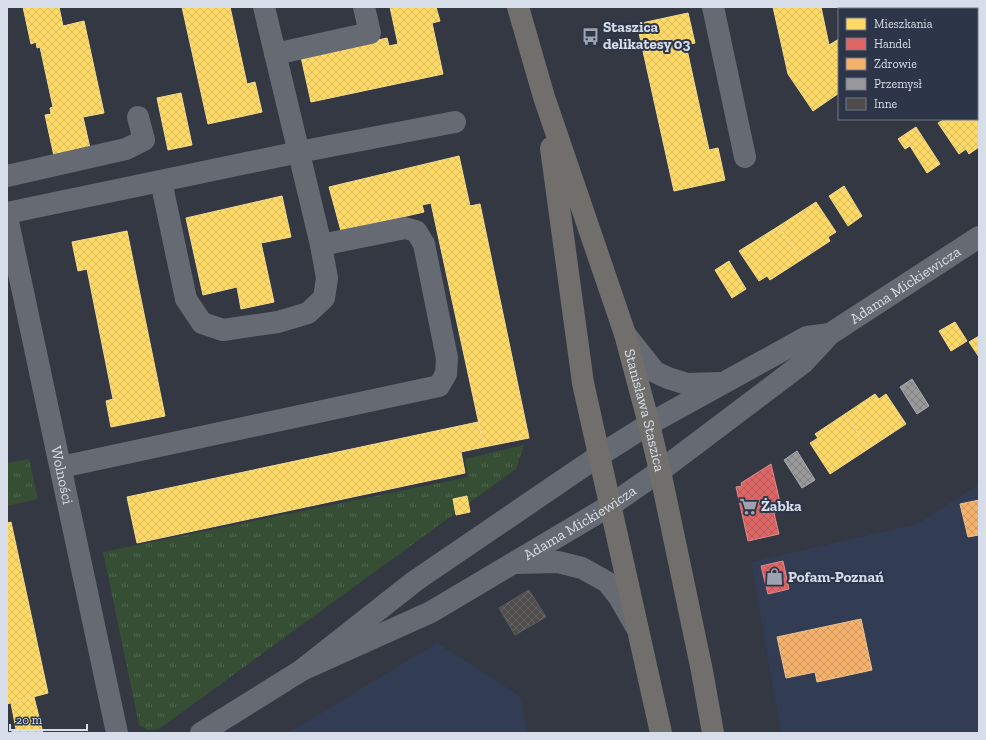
<svg xmlns="http://www.w3.org/2000/svg" width="986" height="740" viewBox="0 0 986 740" font-family="'Zilla Slab',serif">
	<style>
		.built { fill: #323c53 }
		.grass { fill: url(#grass-tufts) }
		.homes { fill: url(#homes-cross-hatch); stroke: #f3da8d }
		.shops { fill: url(#shops-cross-hatch); stroke: #dd8a8d }
		.health { fill: url(#health-cross-hatch); stroke: #edbf91 }
		.industry { fill: url(#industry-cross-hatch); stroke: #acadb1 }
		.building { fill: url(#building-cross-hatch); stroke: #5e5d60 }
		.lines { fill: none; stroke-linecap: round; stroke-linejoin: round }
		.minor { stroke: #666a72; stroke-width: 22 }
		.major { stroke: #706f6c; stroke-width: 22 }
		.labels { text-anchor: middle; stroke-width: 4; stroke-linejoin: round; paint-order: stroke }
		.poi-label { font-size: 15px; font-weight: bold; fill: #d7dde9; stroke: #2d3649; text-anchor: start }
		.street-label { font-size: 15px; fill: #d7dde9; stroke: #2d3649 }
	</style>
	<defs>
		<pattern id="grass-tufts" width="24" height="20" patternUnits="userSpaceOnUse"><rect width="24" height="20" fill="#354e34"/><path d="M3 7l-1-3M5 7V3M7 7l1-3M15 17l-1-3M17 17v-4M19 17l1-3" fill="none" stroke="#526751"/></pattern>
		<pattern id="homes-cross-hatch" width="8" height="8" patternUnits="userSpaceOnUse"><rect width="8" height="8" fill="#ffd966"/><path d="M0 0l8 8M0 8l8-8" fill="none" stroke="#d9bb60"/></pattern>
		<pattern id="shops-cross-hatch" width="8" height="8" patternUnits="userSpaceOnUse"><rect width="8" height="8" fill="#e06666"/><path d="M0 0l8 8M0 8l8-8" fill="none" stroke="#b05b5c"/></pattern>
		<pattern id="health-cross-hatch" width="8" height="8" patternUnits="userSpaceOnUse"><rect width="8" height="8" fill="#f6b26b"/><path d="M0 0l8 8M0 8l8-8" fill="none" stroke="#c89662"/></pattern>
		<pattern id="industry-cross-hatch" width="8" height="8" patternUnits="userSpaceOnUse"><rect width="8" height="8" fill="#999"/><path d="M0 0l8 8M0 8l8-8" fill="none" stroke="#7e7f80"/></pattern>
		<pattern id="building-cross-hatch" width="8" height="8" patternUnits="userSpaceOnUse"><rect width="8" height="8" fill="#504c4c"/><path d="M0 0l8 8M0 8l8-8" fill="none" stroke="#686566"/></pattern>
	</defs>
	<rect width="100%" height="100%" fill="#333843"/>
	<g class="built">
		<path d="M979,484V733H781L751,562L917,524Z"/>
		<path d="M437,643L520,696L528,733H288Z"/>
	</g>
	<g class="grass">
		<path d="M524,445L516,469L159,729L148,730L139,725L103,552L468,477L465,459Z"/>
		<path d="M29,459L38,499L7,506V463Z"/>
	</g>
	<g class="homes">
		<path d="M23,7H59L63,26L84,21L104,113L83,117L90,148L54,156L45,115L51,114L50,108L53,107L40,47L37,48L36,42L31,44Z"/>
		<path d="M182,7H230L247,84L255,82L262,112L208,124Z"/>
		<path d="M390,7H436L440,21L432,23L443,74L311,102L301,57L387,38L389,46L398,44Z"/>
		<path d="M773,7H821L829,45L839,39V93L813,111L788,74Z"/>
		<path d="M886,7H910L911,9H883Z"/>
		<path d="M920,7H967L964,9H917Z"/>
		<path d="M688,13L695,43L686,45L709,150L718,148L725,180L674,191L637,24Z"/>
		<path d="M181,93L192,145L168,150L157,98Z"/>
		<path d="M977,100L979,103V147L969,154L966,149L959,154L938,123L945,119H977Z"/>
		<path d="M916,127L940,164L927,173L910,146L905,149L898,139Z"/>
		<path d="M459,156L470,206L480,204L529,438L484,447L431,203L422,205L424,212L341,231L329,187Z"/>
		<path d="M844,186L862,216L848,226L829,196Z"/>
		<path d="M282,196L291,237L261,243L274,302L241,309L237,287L203,295L186,218Z"/>
		<path d="M816,202L836,232L828,237L830,241L801,260L779,226Z"/>
		<path d="M779,226L801,260L770,280L767,276L759,281L739,251Z"/>
		<path d="M127,231L165,416L111,427L106,401L113,399L87,269L78,271L72,242Z"/>
		<path d="M729,261L746,289L732,298L715,270Z"/>
		<path d="M955,322L967,341L951,351L939,331Z"/>
		<path d="M979,336V357L969,342Z"/>
		<path d="M875,394L879,399L886,394L906,424L868,449L845,414Z"/>
		<path d="M845,414L868,449L830,474L810,443L818,438L815,434Z"/>
		<path d="M478,422L484,447L461,452L465,473L137,543L127,497Z"/>
		<path d="M467,496L470,512L456,515L453,499Z"/>
		<path d="M11,522L48,693L7,704V523Z"/>
		<path d="M34,697L43,733H10L16,729L11,703Z"/>
	</g>
	<g class="shops">
		<path d="M771,464L782,511L774,513L779,534L748,541L736,487L742,486L741,483Z"/>
		<path d="M783,561L789,589L768,594L761,566Z"/>
	</g>
	<g class="health">
		<path d="M979,500V535L968,537L960,504Z"/>
		<path d="M861,619L872,670L817,682L815,672L786,678L777,637Z"/>
	</g>
	<g class="industry">
		<path d="M912,379L929,406L917,414L900,387Z"/>
		<path d="M797,451L815,480L802,488L784,460Z"/>
	</g>
	<path class="building" d="M529,590L546,617L515,635L499,608Z"/>
	<g class="lines">
		<g class="minor">
			<path d="M713,7L745,157"/>
			<path d="M275,54L370,33L364,7"/>
			<path d="M7,176L126,149L144,140L138,117"/>
			<path d="M161,181L186,299L202,323L223,330L278,322L308,313L324,298L327,278L321,245L264,7"/>
			<path d="M7,213L299,152L455,122"/>
			<path id="s1" d="M7,217L117,733"/>
			<path d="M625,334L655,372L668,378L687,384L720,383"/>
			<path d="M61,467L439,386L446,374L447,358L424,244L416,231L405,228L321,245"/>
			<path d="M515,563L558,562L582,568L607,582L619,597L635,625"/>
			<path id="s2" d="M302,670L431,612L611,505L660,471L803,363L830,334L979,237"/>
			<path d="M201,733L302,670L415,581L600,455L649,424L807,337L830,334"/>
		</g>
		<g class="major">
			<path id="s3" d="M518,7L544,97L625,334L649,424L660,471L702,671L713,733"/>
			<path d="M551,148L583,383L661,733"/>
		</g>
	</g>
	<defs>
		<symbol id="bus-bare" viewBox="-9 -9 18 18"><path d="M-5-6H5V4H4V6H2V4H-2V6H-4V4H-5ZM-3.5-4V0h7V-4ZM-3.5 1.2v1.5H-2V1.2ZM2 1.2v1.5H3.5V1.2Z" fill="#9ea3af" stroke="#2d3649" stroke-width="2.5" paint-order="stroke"/></symbol>
		<symbol id="supermarket-bare" viewBox="-9 -9 18 18"><path d="M-6-5.5h2.5l.6 2H6L4.5 2H-2.5L-4.4-4H-6ZM-1.5 3.2a1.3 1.3 0 1 0 .1 0ZM3 3.2a1.3 1.3 0 1 0 .1 0Z" fill="#9ea3af" stroke="#2d3649" stroke-width="2.5" paint-order="stroke"/></symbol>
		<symbol id="shop-bare" viewBox="-9 -9 18 18"><path d="M-5-2.5h2.3a2.7 3.5 0 0 1 5.4 0H5L5.5 6h-11ZM-1.5-2.5h3a1.5 2.3 0 0 0-3 0Z" fill="#9ea3af" stroke="#2d3649" stroke-width="2.5" paint-order="stroke"/></symbol>
	</defs>
	<g fill-rule="evenodd">
		<use href="#bus-bare" x="578" y="24" width="25" height="25"/>
		<use href="#supermarket-bare" x="736" y="494" width="25" height="25"/>
		<use href="#shop-bare" x="762" y="564" width="25" height="25"/>
	</g>
	<g class="labels">
		<g class="poi-label">
			<text x="603" y="32">Staszica<tspan x="603" dy="17">delikatesy 03</tspan></text>
			<text x="761" y="511">Żabka</text>
			<text x="788" y="582">Pofam-Poznań</text>
		</g>
		<g class="street-label">
			<text dy="5" stroke="none"><textPath href="#s2" startOffset="719">Adama Mickiewicza</textPath></text>
			<text dy="5" stroke="none"><textPath href="#s3" startOffset="423">Stanisława Staszica</textPath></text>
			<text dy="5" stroke="none"><textPath href="#s1" startOffset="264">Wolności</textPath></text>
			<text dy="5" stroke="none"><textPath href="#s2" startOffset="315">Adama Mickiewicza</textPath></text>
		</g>
	</g>
	<rect width="986" height="740" fill="none" stroke="#d7dde9" stroke-width="16"/>
	<rect x="838" y="8" width="140" height="112" fill="#2d3649" stroke="#717989"/>
	<rect x="846" y="18" width="20" height="12" fill="#ffd966" stroke="#717989"/>
	<text x="874" y="28" font-size="12" fill="#d7dde9">Mieszkania</text>
	<rect x="846" y="38" width="20" height="12" fill="#e06666" stroke="#717989"/>
	<text x="874" y="48" font-size="12" fill="#d7dde9">Handel</text>
	<rect x="846" y="58" width="20" height="12" fill="#f6b26b" stroke="#717989"/>
	<text x="874" y="68" font-size="12" fill="#d7dde9">Zdrowie</text>
	<rect x="846" y="78" width="20" height="12" fill="#999999" stroke="#717989"/>
	<text x="874" y="88" font-size="12" fill="#d7dde9">Przemysł</text>
	<rect x="846" y="98" width="20" height="12" fill="#504c4c" stroke="#717989"/>
	<text x="874" y="108" font-size="12" fill="#d7dde9">Inne</text>
	<path d="M10 724v6h77v-6" fill="none" stroke="#d7dde9" stroke-width="2"/>
	<text x="16" y="724" font-size="12" fill="#d7dde9" stroke="#2d3649" stroke-width="3" paint-order="stroke">20 m</text>
</svg>
